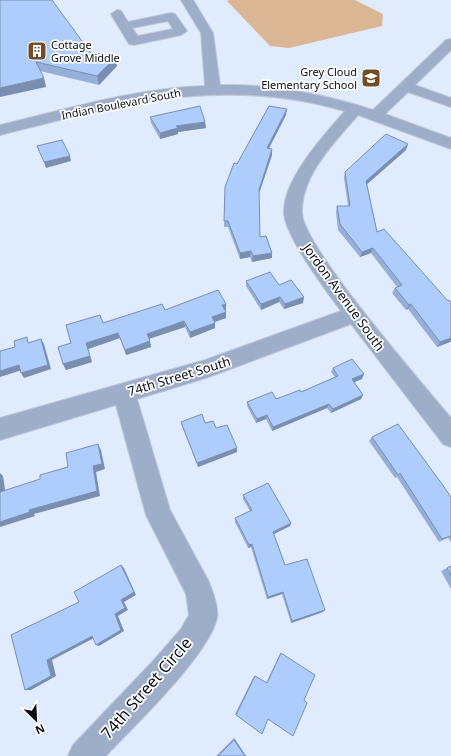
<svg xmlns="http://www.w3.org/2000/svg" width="451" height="756" viewBox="0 0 451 756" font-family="'Noto Sans',sans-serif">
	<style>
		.green { fill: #dbb694 }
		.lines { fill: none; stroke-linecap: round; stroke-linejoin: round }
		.minor-casing { stroke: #bec8d8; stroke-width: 2 }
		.minor { fill: #9eaec9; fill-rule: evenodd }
		.wall { fill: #96afd9 }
		.shaded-wall { fill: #7a8fb0 }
		.building { fill: #aeccfc; stroke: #7a8fb0 }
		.labels { text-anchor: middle; stroke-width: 3.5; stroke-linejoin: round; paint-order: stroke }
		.far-poi-label { font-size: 11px; fill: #090e15; stroke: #fff; text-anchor: start }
		.far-street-label { font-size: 11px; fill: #090e15; stroke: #fff }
		.street-label { font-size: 13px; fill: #090e15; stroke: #fff }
		.near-street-label { font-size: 16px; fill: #090e15; stroke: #fff }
	</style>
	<rect width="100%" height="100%" fill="#e0ebfd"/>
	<path class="green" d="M229,0H355L383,14L382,26L289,48L270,46L227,1Z"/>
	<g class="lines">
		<defs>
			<g id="minor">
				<path d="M181,0H193L213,33L220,85C271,84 324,94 373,110L446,40L451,39V50L415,85L451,98V107L408,92L385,114L451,138V149L358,115C335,142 301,175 302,213C303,247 424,385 451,418V447L443,444L351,324L206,378L137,399L170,510L209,582C213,592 219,608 217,618C209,655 133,727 106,756H68L73,745L153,661L181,629L189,615L186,594L146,515L116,405L0,440V418L205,360L341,311C326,291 286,237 284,214C282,180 324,135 345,111C221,75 121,105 0,135V125C67,109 136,88 205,86L201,33Z"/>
				<path d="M117,10L121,11L128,22L171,13L175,14L187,31L181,35L134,45L129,44L111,14ZM168,21L173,29L138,36L132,28Z"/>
			</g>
		</defs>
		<use href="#minor" class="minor-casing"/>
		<use href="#minor" class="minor"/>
	</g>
	<g class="wall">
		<path d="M0,0L90,52L117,66L99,85L40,71L44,78L46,87Z"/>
		<path d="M286,115L269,148L272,149V155L259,194L260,237L272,258L252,262L250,257L240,259L228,227H224L225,187L237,164Z"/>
		<path d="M150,117L205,122L206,128L178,132V134L160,139L151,123Z"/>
		<path d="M408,144L406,150L367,184L377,232L448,301L451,302V342H450L437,347L408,309L406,310L392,293L395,288L397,287L371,253L360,257L338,230L336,212L337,206H348L344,178L345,172Z"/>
		<path d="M246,281L279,285L303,303L284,309L279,302L261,310L246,286Z"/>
		<path d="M165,310H226H225L226,318L214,322L215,328L190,338L185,327L149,339L151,347L126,355L120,338L88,349L92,362L66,370L63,364L71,343L103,323Z"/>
		<path d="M333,368L362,379L354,382L363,395L361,399L331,413L327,408L272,431L266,419L256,423L247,406V402L276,399L301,392L335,377L331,372Z"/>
		<path d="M181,422L205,423L216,428L237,448V452L198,467L182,426Z"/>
		<path d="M372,437L451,497V542L448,538L439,542L397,477L395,478L369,441Z"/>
		<path d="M243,495L291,523L290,526L274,534L285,565L323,612L291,623L282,594L267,599L251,547L248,548L235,522V518L250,511L243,499Z"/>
		<path d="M451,566V589L441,571Z"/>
		<path d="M281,653L268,719L236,715L235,714L254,676H255L266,683L280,654Z"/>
		<path d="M234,738L246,756H216Z"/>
	</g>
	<g class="shaded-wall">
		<path d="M116,57L117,66L99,85L97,76Z"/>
		<path d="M44,78L46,87L0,97V88Z"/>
		<path d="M287,109L286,115L266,154L267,148Z"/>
		<path d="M205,122L206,128L178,132V134L160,139V133L176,126Z"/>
		<path d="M408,144L406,150L365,186L366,181Z"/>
		<path d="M272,149V155L258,196L259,190Z"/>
		<path d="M70,156L71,161L46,168L44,162Z"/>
		<path d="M373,248L371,253L360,257L362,252Z"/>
		<path d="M251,251L250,257L240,259V253Z"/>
		<path d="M272,253V258L252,262L253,256Z"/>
		<path d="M280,297L279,302L261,310V304Z"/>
		<path d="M304,297L303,303L284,309L285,304Z"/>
		<path d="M226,304V310L222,311V305Z"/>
		<path d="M411,304L408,309L406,310L409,305Z"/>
		<path d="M226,312V318L212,323V317Z"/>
		<path d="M184,321L185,327L148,339L147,334Z"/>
		<path d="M215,323V328L190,338V332Z"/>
		<path d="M118,333L120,338L88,349L92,362L66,370L63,364L86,343Z"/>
		<path d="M451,338V340L450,342L437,347L440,342Z"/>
		<path d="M41,339L44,344L51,369L24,378L21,373Z"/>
		<path d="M150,341L151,347L126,355L125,350Z"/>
		<path d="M19,365L22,370L0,377V371Z"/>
		<path d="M364,374L362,379L350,384L352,379Z"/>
		<path d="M363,395L361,399L331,413L333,409Z"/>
		<path d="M329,404L327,408L272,431L273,427Z"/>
		<path d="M267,415L266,419L256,423L257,419Z"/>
		<path d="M98,444L101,450L105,469L96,472L100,496L34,514L35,516L0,527V522L29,510L93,466Z"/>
		<path d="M237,448V452L198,467L197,463Z"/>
		<path d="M0,473L3,476L6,496L0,492Z"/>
		<path d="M291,523L290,526L272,535L273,532Z"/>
		<path d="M252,544L251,547L248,548L249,545Z"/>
		<path d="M121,565L124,568L136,595L124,602L128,610L118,616L124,631L99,646L96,645L115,614L121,600Z"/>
		<path d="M283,592L282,594L267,599L268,597Z"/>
		<path d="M325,610L323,612L291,623L292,621Z"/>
		<path d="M92,636L96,637L52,660L56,676L31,690H25L47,660Z"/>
		<path d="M234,738L246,756H245L234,740Z"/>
	</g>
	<g class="building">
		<path d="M0,0H52L90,52L116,57L97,76L36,62L44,78L0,88Z"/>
		<path d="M200,106L205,122L176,126L178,128L160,133L150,117Z"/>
		<path d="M269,106L287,109L267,148L272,149L259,190L260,237L266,236L272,253L253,256L251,251L240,253L228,221H224L225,187L234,163L237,164Z"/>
		<path d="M386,134L408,144L366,181L377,232L384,229L448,301L449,300L451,302V338L440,342L411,304L409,305L395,288L402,285L373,248L362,252L340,224L337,206H350L345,172Z"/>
		<path d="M62,140L70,156L44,162L37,146Z"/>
		<path d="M270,272L279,285L291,280L304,297L285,304L280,297L261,304L246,281Z"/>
		<path d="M218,290L226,304L222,305L226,312L212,317L215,323L190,332L184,321L147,334L150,341L125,350L118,333L86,343L90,356L63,364L58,347L71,343L66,325L100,315L103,323L162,304L165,310Z"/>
		<path d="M27,337L28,343L41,339L48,365L21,373L19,365L0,371V351L15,347L14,341Z"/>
		<path d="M352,359L364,374L352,379L363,395L333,409L329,404L273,427L267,415L257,419L247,402L272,392L276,399L300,390L301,392L338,376L333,368Z"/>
		<path d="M202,414L205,423L213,421L216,428L227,425L237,448L197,463L181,422Z"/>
		<path d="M398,424L442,484L451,497V536L442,539L400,473L398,475L372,437Z"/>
		<path d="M98,444L102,464L93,466L97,491L29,510L30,512L0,522V488V492L40,479V475L68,467L66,453Z"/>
		<path d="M268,483L291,523L273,532L285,565L307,559L325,610L292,621L283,592L268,597L252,544L249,545L235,518L252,510L243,495Z"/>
		<path d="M121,565L134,592L121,600L125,608L115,614L121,630L96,645L92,636L47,660L51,676L25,690L11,635L79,602L74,592Z"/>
		<path d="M451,566V576L447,568Z"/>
		<path d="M281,653L315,675L304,700L307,703L293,736L268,719L262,734L236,715L255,676L267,683Z"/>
		<path d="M234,740L245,756H218Z"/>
	</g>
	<defs>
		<symbol id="building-square" viewBox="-11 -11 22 22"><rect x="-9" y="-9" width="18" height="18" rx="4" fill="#714d27" stroke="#fff"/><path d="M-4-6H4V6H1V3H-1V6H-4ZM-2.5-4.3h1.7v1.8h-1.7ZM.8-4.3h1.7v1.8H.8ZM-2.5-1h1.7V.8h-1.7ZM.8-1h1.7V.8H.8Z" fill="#fff"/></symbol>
		<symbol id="school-square" viewBox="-11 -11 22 22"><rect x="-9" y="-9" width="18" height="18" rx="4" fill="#714d27" stroke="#fff"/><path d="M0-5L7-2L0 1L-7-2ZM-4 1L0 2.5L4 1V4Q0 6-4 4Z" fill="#fff"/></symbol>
	</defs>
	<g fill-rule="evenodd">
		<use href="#building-square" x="26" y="40" width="22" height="22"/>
		<use href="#school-square" x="360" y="67" width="22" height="22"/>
	</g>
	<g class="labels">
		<g class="far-poi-label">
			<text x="51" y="49">Cottage<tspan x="51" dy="13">Grove Middle</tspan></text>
			<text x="357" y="76" text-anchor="end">Grey Cloud<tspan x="357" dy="13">Elementary School</tspan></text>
		</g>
		<g class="far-street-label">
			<text transform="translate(121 104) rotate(-11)" y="4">Indian Boulevard South</text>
		</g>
		<g class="street-label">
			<text transform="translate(344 297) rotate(54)" y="5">Jordon Avenue South</text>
			<text transform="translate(179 376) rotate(-17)" y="5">74th Street South</text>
		</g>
		<g class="near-street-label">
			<text transform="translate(146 688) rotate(-49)" y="6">74th Street Circle</text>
		</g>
	</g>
	<g transform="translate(36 720) rotate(156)" stroke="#ffffff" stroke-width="3" paint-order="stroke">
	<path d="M0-3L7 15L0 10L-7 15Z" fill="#090e15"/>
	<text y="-6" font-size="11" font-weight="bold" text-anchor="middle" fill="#090e15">N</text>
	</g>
</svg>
